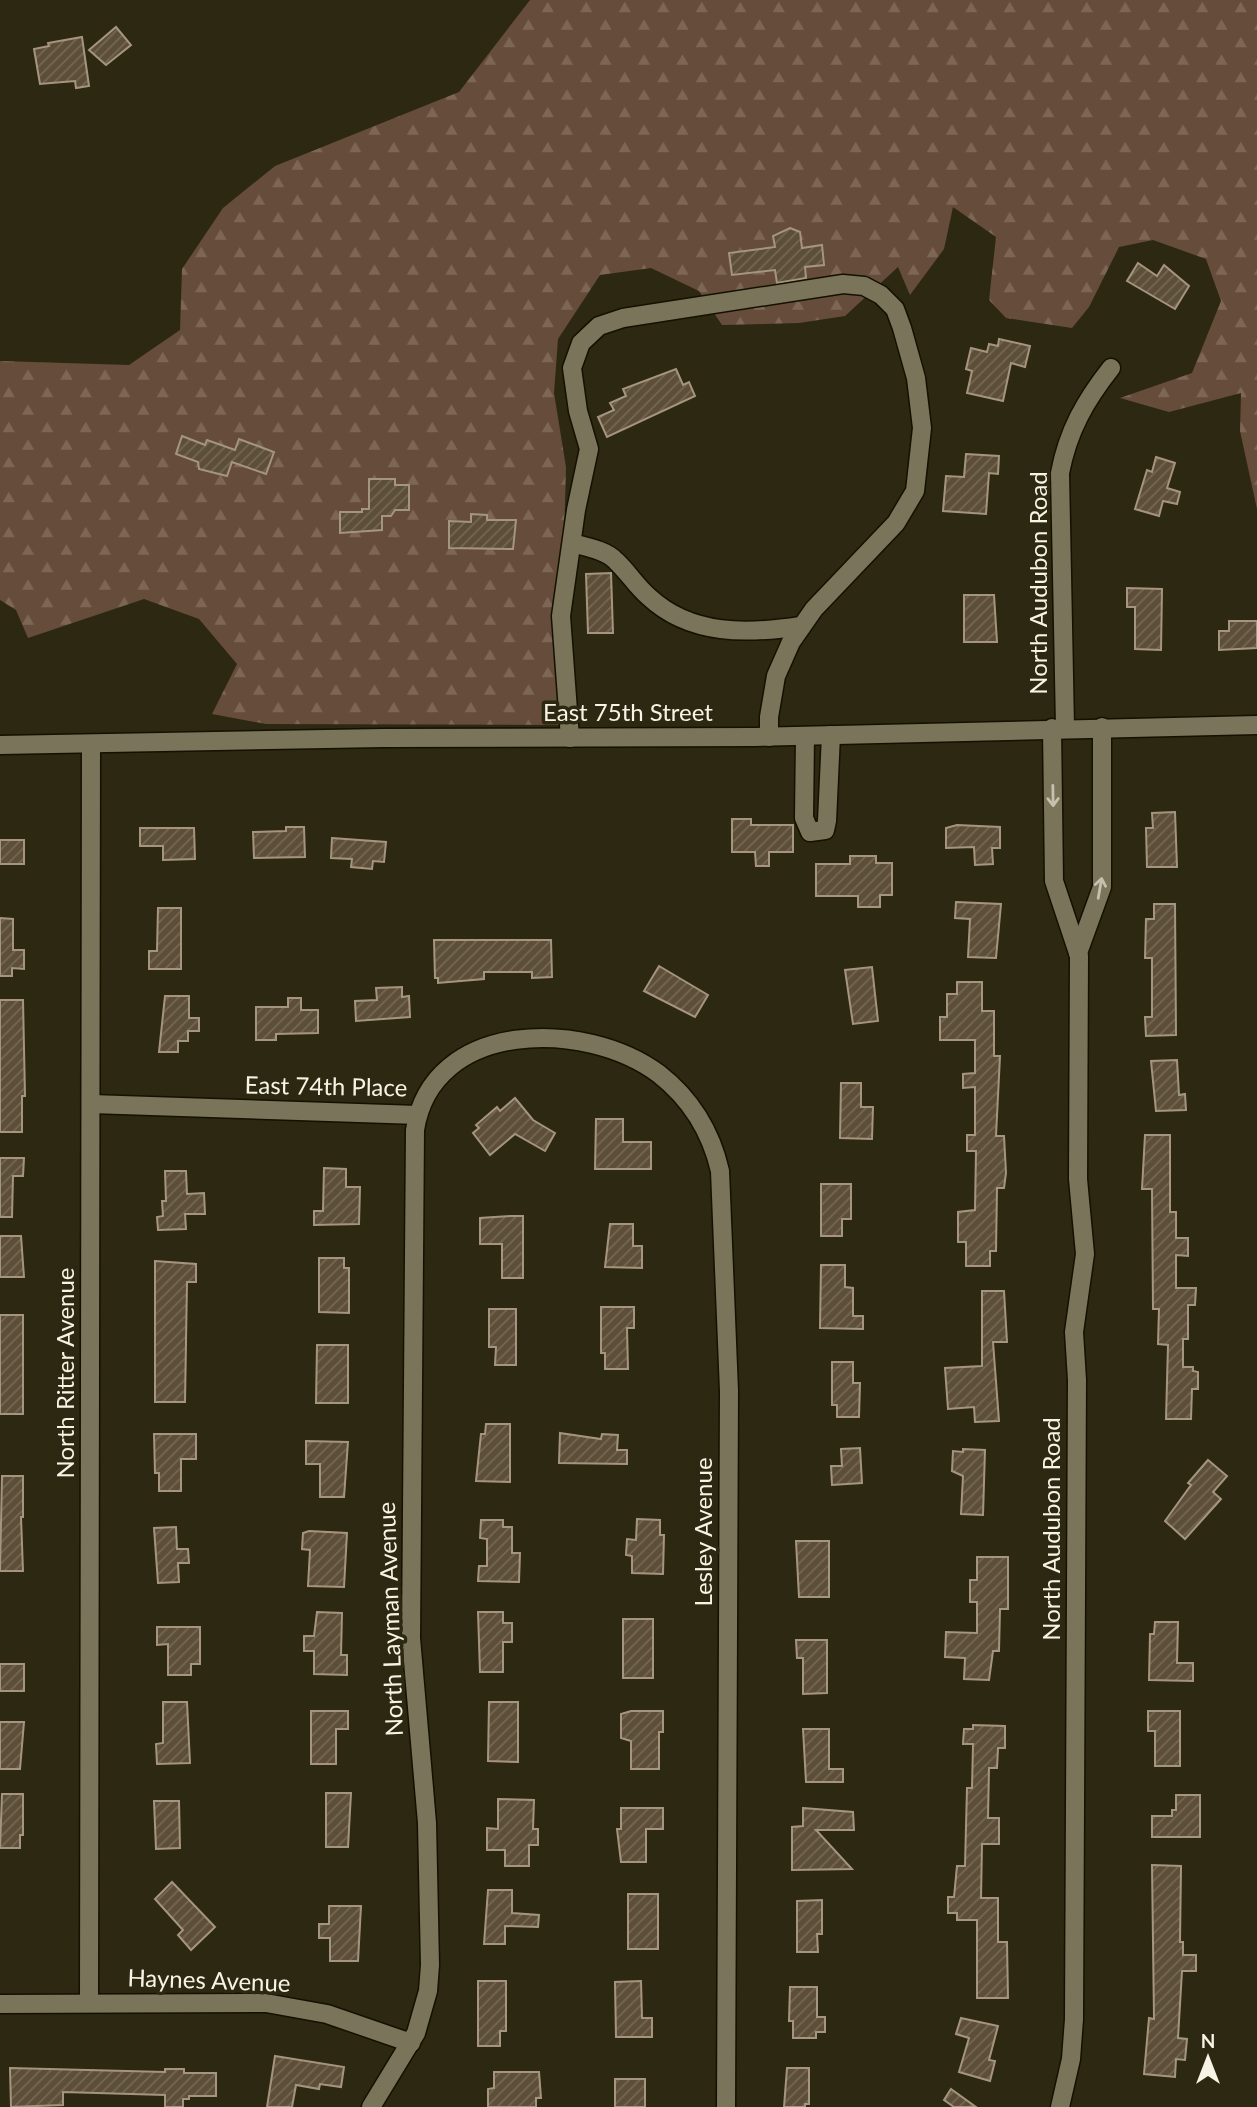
<svg xmlns="http://www.w3.org/2000/svg" width="1257" height="2107" viewBox="0 0 1257 2107" font-family="Lato,sans-serif">
	<style>
		.forest { fill: url(#forest-firs) }
		.building { fill: url(#building-hatch); stroke: #a6957e; stroke-width: 2 }
		.lines { fill: none; stroke-linecap: round; stroke-linejoin: round }
		.minor-casing { stroke: #151100; stroke-width: 21 }
		.minor { stroke: #79745a; stroke-width: 18 }
		.oneway { stroke: #c5c1ad }
		.labels { text-anchor: middle; stroke-width: 7; stroke-linejoin: round; paint-order: stroke }
		.street-label { font-size: 24px; fill: #f7f4e5; stroke: #2d2811 }
	</style>
	<defs>
		<pattern id="forest-firs" width="22" height="20" patternUnits="userSpaceOnUse" patternTransform="scale(1.75)"><rect width="22" height="20" fill="#664c3a"/><path d="M5 1l3.5 6h-7zM16 11l3.5 6h-7z" fill="#7d6656"/></pattern>
		<pattern id="building-hatch" width="6" height="6" patternUnits="userSpaceOnUse" patternTransform="scale(1.75)"><rect width="6" height="6" fill="#5c4e38"/><path d="M-1 1l2-2M0 6l6-6M5 7l2-2" fill="none" stroke="#746855"/></pattern>
	</defs>
	<rect width="100%" height="100%" fill="#2d2811"/>
	<path class="forest" d="M530,0H1257V509L1240,431L1241,393L1169,412L1120,398L1192,373L1221,301L1206,259L1153,240L1119,247L1089,307L1072,328L1006,318L989,300L996,237L953,207L944,249L910,295L898,267L845,316L799,323L722,325L699,291L651,268L600,275L558,339L554,393L566,467L559,725L266,724L212,714L237,664L199,619L144,599L28,638L16,610L0,600V361L129,365L180,330L182,269L223,208L275,166L459,92Z"/>
	<g class="building">
		<path d="M116,27L131,45L106,65L89,50Z"/>
		<path d="M82,37L89,86L76,88L75,81L40,84L34,49L49,46L48,43Z"/>
		<path d="M790,228L800,232L802,248L822,245L824,265L805,267L806,278L777,283L775,270L732,275L729,253L775,247L773,236Z"/>
		<path d="M1138,263L1157,276L1164,265L1189,286L1175,309L1127,281Z"/>
		<path d="M999,339L1030,346L1025,367L1011,363L1003,401L967,393L972,371L966,369L971,348L987,352L989,344L998,346Z"/>
		<path d="M676,369L683,385L689,382L695,396L607,437L598,417L614,410L610,403L626,396L623,389Z"/>
		<path d="M182,436L205,445L207,440L235,450L239,439L274,452L266,474L232,462L227,476L199,469L198,462L176,454Z"/>
		<path d="M966,454L999,456L998,474L989,473L986,514L943,511L946,476L964,477Z"/>
		<path d="M1156,457L1175,463L1167,488L1180,492L1177,504L1163,501L1159,516L1135,509L1147,470L1152,472Z"/>
		<path d="M369,479H395V485H409V510H395L391,516H382V530L340,533V512H362V509H369Z"/>
		<path d="M471,514L487,515V520H516L513,549L449,548V521L471,522Z"/>
		<path d="M611,573L613,633H588L586,574Z"/>
		<path d="M1127,588L1162,589L1161,650L1135,649V607H1127Z"/>
		<path d="M964,595H994L997,642H964Z"/>
		<path d="M1229,621H1257V648L1219,650V631H1229Z"/>
		<path d="M1175,812L1177,867H1147L1146,828H1153L1152,813Z"/>
		<path d="M732,819H751V825H793V852H769V866H756L755,852H732Z"/>
		<path d="M957,825L1000,827V848H992L993,864L975,865L974,847L946,848V828Z"/>
		<path d="M286,827H304L305,857L254,858L253,832L286,831Z"/>
		<path d="M140,828H194L195,859L163,860V846H140Z"/>
		<path d="M332,838L386,842L384,862L373,861L372,869L351,867L352,859L331,858Z"/>
		<rect x="0" y="840" width="24" height="24"/>
		<path d="M850,856H876V863H892V895H880V907H858V896H816V864H850Z"/>
		<path d="M956,902L1001,904L996,958L968,957L970,919L955,918Z"/>
		<path d="M1154,904H1175L1176,1035L1146,1036L1145,1017H1152V958H1145L1146,919H1154Z"/>
		<path d="M158,908H181V969H149V951H157Z"/>
		<path d="M0,918L13,919V950H24V969L12,968V976H0Z"/>
		<path d="M434,940H551L552,977L532,978V972H484V979L438,983V978H435Z"/>
		<path d="M659,966L708,995L695,1017L644,991Z"/>
		<path d="M872,967L878,1021L853,1024L845,970Z"/>
		<path d="M957,982H982V1011H994V1056H1000L996,1136H1004L1006,1173L1004,1188H997L996,1251H990V1266H966V1242H958V1212L975,1210L976,1151H967V1135H975V1087L963,1088V1074L975,1073V1040H940V1017H947V994H957Z"/>
		<path d="M402,987V997L409,996L410,1017L356,1021L355,1001L377,1000L376,988Z"/>
		<path d="M165,996H189V1018H199V1031H188V1041H178V1052H159Z"/>
		<path d="M288,998H301V1010H318V1033L276,1034V1040H256V1007H288Z"/>
		<path d="M0,1000H23L25,1096H22V1132H0Z"/>
		<path d="M1177,1060L1179,1095L1185,1094L1186,1110L1156,1111L1151,1061Z"/>
		<path d="M841,1083H861V1107H873L872,1139L840,1138Z"/>
		<path d="M515,1098L533,1120L555,1133L545,1151L515,1134L490,1155L473,1133L479,1128L476,1125L497,1107L500,1111Z"/>
		<path d="M596,1119H623V1142H651V1169H595Z"/>
		<path d="M1145,1135H1170V1212H1176V1238H1188V1256L1176,1255V1288H1196L1195,1305H1188V1339H1183V1367H1193V1371L1198,1372V1389H1192L1191,1419H1166L1168,1345L1158,1344L1159,1309H1153L1152,1189H1142Z"/>
		<path d="M0,1158H24L23,1176H13L12,1217H0Z"/>
		<path d="M324,1168L346,1169V1187H360L359,1224L314,1225V1211H323Z"/>
		<path d="M165,1171H186L187,1194L204,1193L205,1214H185L186,1229L158,1230L157,1217L163,1216L162,1201H166Z"/>
		<path d="M821,1184H851V1219H842V1236H821Z"/>
		<path d="M510,1216H523V1278H502V1244H480V1218Z"/>
		<path d="M610,1224H633V1246H642V1268L605,1267Z"/>
		<path d="M0,1236H21L24,1277H0Z"/>
		<path d="M319,1258H344V1268H349V1313L319,1312Z"/>
		<path d="M155,1261L196,1264V1282H187L185,1402H155Z"/>
		<path d="M821,1265H845V1287L853,1288V1316H863V1329L820,1328Z"/>
		<path d="M982,1291H1004L1007,1342H993L999,1421L975,1422L974,1407L948,1409L945,1368L982,1366Z"/>
		<path d="M601,1307H634V1328H627L628,1369H605V1353H601Z"/>
		<path d="M489,1309H516V1365H495L496,1347H489Z"/>
		<rect x="0" y="1315" width="23" height="99"/>
		<path d="M317,1345H348V1403H316Z"/>
		<path d="M832,1362H853V1383H860L859,1417H837V1405H832Z"/>
		<path d="M486,1424H510V1482L476,1481L481,1434H485Z"/>
		<path d="M560,1433L601,1439L602,1434L618,1435L617,1450H627V1464L559,1463Z"/>
		<path d="M154,1434H196V1459H181V1491H159V1473H155Z"/>
		<path d="M306,1441L348,1442L344,1497H320V1464H306Z"/>
		<path d="M860,1448L862,1483L832,1485L831,1466H842L841,1449Z"/>
		<path d="M963,1449L985,1450L983,1515L961,1514L963,1476L952,1471L953,1451L963,1452Z"/>
		<path d="M1208,1460L1227,1476L1213,1492L1221,1499L1185,1539L1165,1521L1191,1485L1188,1483Z"/>
		<path d="M2,1476H23V1517H21L23,1571H0Z"/>
		<path d="M637,1519L660,1520V1535H664L663,1574L632,1573V1556L626,1555L627,1539L636,1540Z"/>
		<path d="M481,1520H503V1527H512V1553H520L519,1582L478,1581L479,1566H487V1539L480,1538Z"/>
		<path d="M176,1527L177,1549H188L189,1563H178L179,1582L158,1583L154,1528Z"/>
		<path d="M309,1531L347,1533L344,1587L308,1586L310,1550L302,1549L303,1533Z"/>
		<path d="M796,1541H829V1597H799Z"/>
		<path d="M977,1557H1008V1609H1000L999,1651H993L989,1680L964,1679L965,1658L945,1657L946,1632L977,1633V1602H970V1580H977Z"/>
		<path d="M317,1612L342,1613L341,1655H347V1675L314,1674V1651H304V1636H314Z"/>
		<path d="M478,1612H503V1623H512V1642H503V1672H480Z"/>
		<rect x="623" y="1619" width="30" height="59"/>
		<path d="M1155,1622H1178L1177,1663H1193V1681L1149,1680L1150,1634H1154Z"/>
		<path d="M157,1627H200V1664H191V1675H168V1644L157,1645Z"/>
		<path d="M796,1640H827V1693L803,1694V1658H797Z"/>
		<rect x="0" y="1664" width="24" height="27"/>
		<path d="M163,1702H187L190,1763L157,1764L156,1744L163,1743Z"/>
		<path d="M489,1702H518V1762L488,1761Z"/>
		<path d="M311,1711H348V1729H336V1764H311Z"/>
		<path d="M631,1711H663V1732H659V1769H631V1741L621,1738V1714Z"/>
		<path d="M1148,1711H1180V1766H1155V1731H1148Z"/>
		<path d="M0,1722H24L20,1769H0Z"/>
		<path d="M973,1725L1005,1726V1748H998L997,1768H989L988,1818H999V1844H982L981,1898H998V1942H1007L1008,1998H977V1920H957V1913H948V1897H954L957,1866H965L967,1788H972L973,1744H963L964,1729H973Z"/>
		<path d="M803,1729H829V1769H843V1782H806Z"/>
		<path d="M326,1793H351L348,1847H326Z"/>
		<path d="M2,1794H23V1835H20V1848H0Z"/>
		<path d="M1176,1795H1200V1837H1152V1816H1172V1810H1176Z"/>
		<path d="M498,1799L534,1800L533,1829H538V1845H529V1866H505V1850H487V1828L498,1829Z"/>
		<path d="M154,1801H179L180,1848L156,1849Z"/>
		<path d="M621,1808H663V1829H646V1862H621L617,1829H621Z"/>
		<path d="M803,1808L853,1812L854,1830H816L852,1869L792,1870V1827L803,1826Z"/>
		<path d="M1152,1865L1181,1866L1180,1942H1183V1955H1196V1971H1182L1178,2038L1187,2039L1185,2060L1176,2059L1175,2077L1144,2074L1149,2018L1154,2019Z"/>
		<path d="M172,1882L215,1927L191,1950L178,1935L183,1930L155,1899Z"/>
		<path d="M488,1890H512V1913L539,1915L538,1927L505,1926V1944H484Z"/>
		<rect x="628" y="1894" width="30" height="55"/>
		<path d="M822,1900V1934H817L818,1952H797V1901Z"/>
		<path d="M329,1906H361L358,1961H330V1938H319V1924H329Z"/>
		<path d="M478,1981H506V2031H500V2046H478Z"/>
		<path d="M641,1981L642,2018H652V2037H616L615,1982Z"/>
		<path d="M790,1987H817V2017H825V2032H816V2038H793V2021H789Z"/>
		<path d="M961,2018L998,2026L989,2060L995,2061L990,2081L959,2072L969,2038L956,2034Z"/>
		<path d="M275,2056L344,2067L341,2087L320,2084L319,2089L296,2085L292,2107H267Z"/>
		<path d="M10,2068L165,2072V2069H184V2073H216V2096H189V2099H183V2107H165V2095L63,2092V2105L11,2107Z"/>
		<path d="M787,2068H809V2104H805V2107H784Z"/>
		<path d="M494,2072H539L541,2098H536V2107H488V2089L494,2088Z"/>
		<rect x="615" y="2079" width="30" height="28"/>
		<path d="M951,2089L976,2107H954L944,2100Z"/>
	</g>
	<g class="lines">
		<defs>
			<g id="minor">
				<path d="M572,543C586,547 606,550 616,561C628,572 636,586 649,597C691,636 748,634 801,626"/>
				<path d="M1065,727L1060,473C1068,431 1085,401 1111,368"/>
				<path d="M1052,728L1054,881L1079,956L1078,1179L1085,1254L1074,1332L1077,1380L1074,2019L1071,2059L1060,2107"/>
				<path d="M805,736L804,818L810,832L825,830L827,821L831,735"/>
				<path d="M570,738L561,616L576,510L589,449L578,411L572,368L581,343L599,326L623,318L843,284L864,286L881,295L895,309L902,328L916,378L922,428L915,491L896,523L814,609L791,642L776,676L769,717V737"/>
				<path d="M0,745L383,738L755,737L1257,725"/>
				<path d="M1078,953L1102,887V727"/>
				<path d="M91,1104L418,1115"/>
				<path d="M89,2002L91,744"/>
				<path d="M0,2004L266,2003L327,2014L411,2043"/>
				<path d="M371,2107L416,2033L428,1991L430,1965L427,1823L411,1638L415,1130C432,1019 586,1019 659,1074C691,1099 711,1132 720,1171L729,1391L726,2107"/>
			</g>
		</defs>
		<use href="#minor" class="minor-casing"/>
		<use href="#minor" class="minor"/>
	</g>
	<defs><path id="oneway-shaft" d="M-6 0H5M1.5-3L5.5 0L1.5 3" fill="none" stroke-width="1.6" stroke-linecap="round" stroke-linejoin="round" transform="scale(1.75)"/></defs>
	<g class="oneway">
		<use href="#oneway-shaft" transform="translate(1053 796) rotate(89)"/>
		<use href="#oneway-shaft" transform="translate(1100 888) rotate(-80)"/>
	</g>
	<g class="labels">
		<g class="street-label">
			<text transform="translate(1039 583) rotate(-90)" y="8">North Audubon Road</text>
			<text x="628" y="721">East 75th Street</text>
			<text transform="translate(326 1087) rotate(1)" y="8">East 74th Place</text>
			<text transform="translate(66 1373) rotate(-90)" y="8">North Ritter Avenue</text>
			<text transform="translate(1052 1529) rotate(-90)" y="8">North Audubon Road</text>
			<text transform="translate(704 1532) rotate(-90)" y="8">Lesley Avenue</text>
			<text transform="translate(391 1619) rotate(-92)" y="8">North Layman Avenue</text>
			<text transform="translate(209 1981) rotate(2)" y="8">Haynes Avenue</text>
		</g>
	</g>
	<g transform="translate(1208 2058)" stroke="#2d2811" stroke-width="5" paint-order="stroke">
	<path d="M0-5L12 26L0 18L-12 26Z" fill="#f7f4e5"/>
	<text y="-10" font-size="19" font-weight="bold" text-anchor="middle" fill="#f7f4e5">N</text>
	</g>
</svg>
